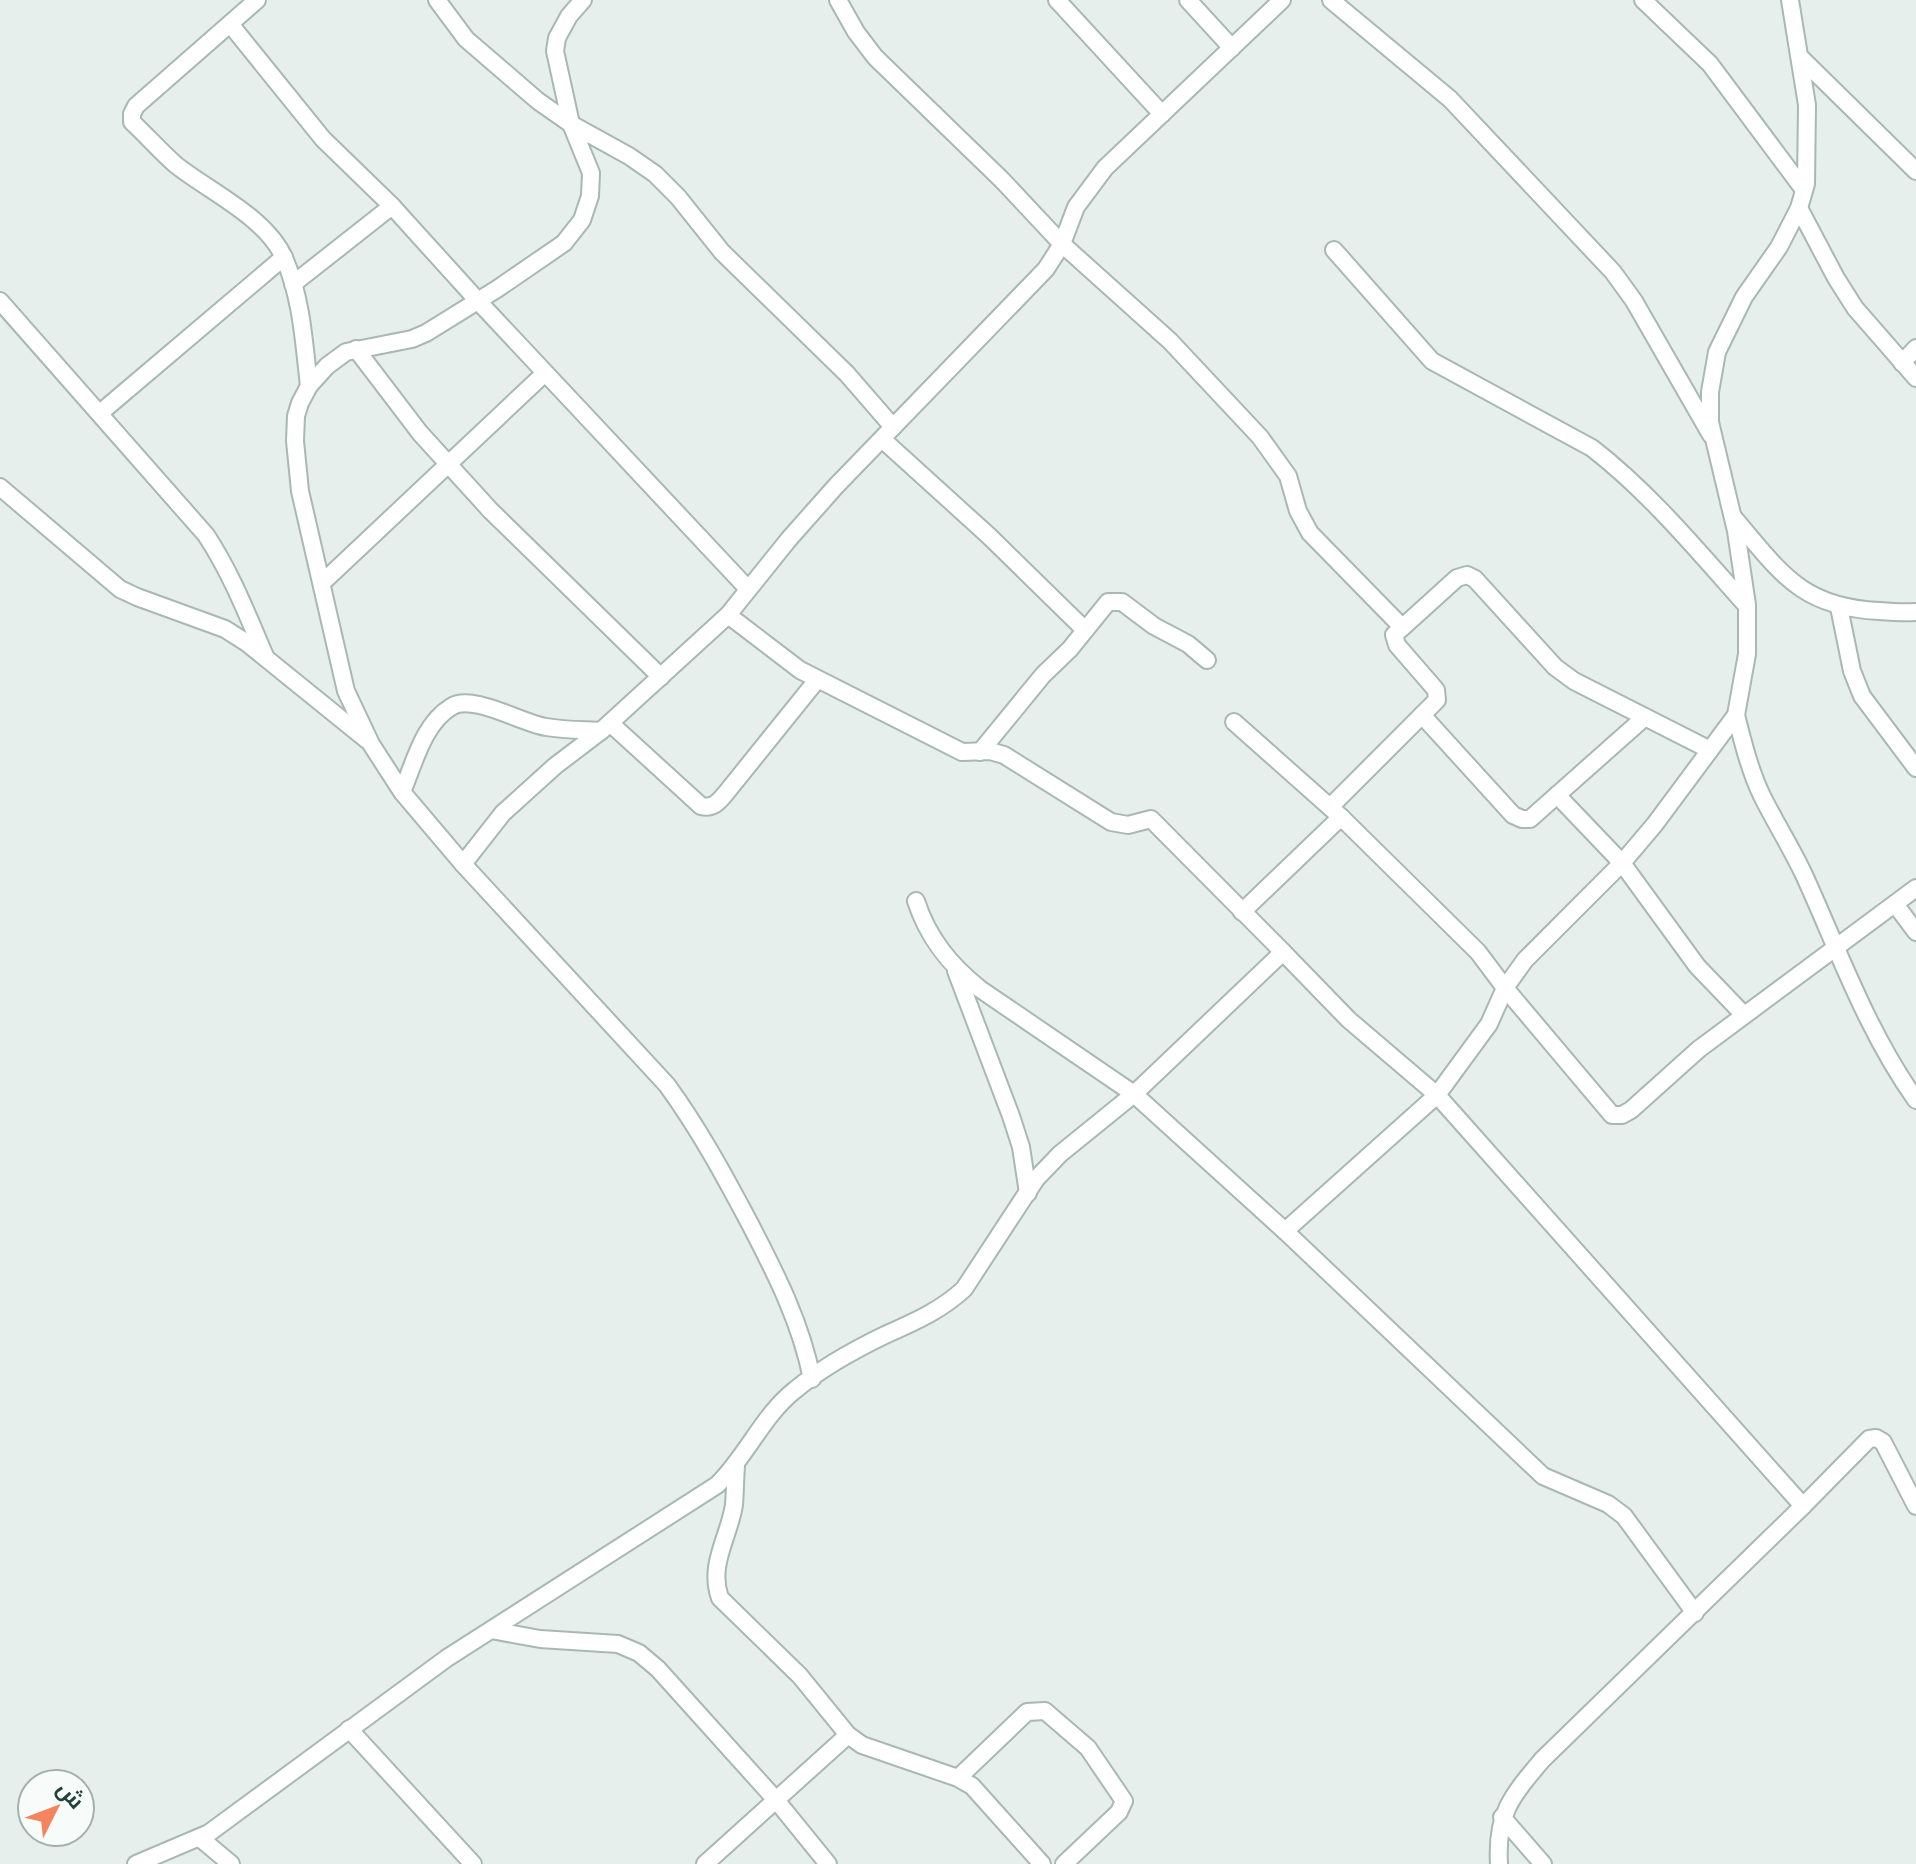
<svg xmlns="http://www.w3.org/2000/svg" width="1916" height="1864" viewBox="0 0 1916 1864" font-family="Commissioner,Cairo,sans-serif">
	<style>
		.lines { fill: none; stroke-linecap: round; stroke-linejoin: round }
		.street-casing { stroke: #a8b8b2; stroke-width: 20 }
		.street { stroke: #fff; stroke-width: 16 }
	</style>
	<rect width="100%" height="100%" fill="#e6efeb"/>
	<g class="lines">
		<defs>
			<g id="street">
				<path d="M257,0L136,106L132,114V122C147,136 161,152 176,165C210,192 268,218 285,260C302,300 304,344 309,386"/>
				<path d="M437,0L466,39L538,101L571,124L629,156L655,174L678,197L722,252L847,374L893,427"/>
				<path d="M583,0L569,16L557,38L555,51L571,124L591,173L590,196L582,220L564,243L497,289L426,333L412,339L346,352L327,366L309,386L300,403L296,416L295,441L300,491L346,691L371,744L402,792L463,864L667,1085C699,1129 724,1175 750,1224C776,1274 801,1323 812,1379"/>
				<path d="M838,0L856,32L875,57L1002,180L1062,244L1170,341L1260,437L1288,476L1298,511L1310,533L1402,627"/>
				<path d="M1057,0L1162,114"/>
				<path d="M1188,0L1232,48"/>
				<path d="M1331,0L1450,99L1613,272L1634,301L1711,435"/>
				<path d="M1643,0L1710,64L1804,190"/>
				<path d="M230,24L323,139L392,206L478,301L748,589"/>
				<path d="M1802,59L1916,171"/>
				<path d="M1799,208L1836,278L1855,308L1916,378"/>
				<path d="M1334,250L1432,361L1592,448C1650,493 1697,550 1746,605"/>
				<path d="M293,284L392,206"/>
				<path d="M0,301L206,535C231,573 247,614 265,656"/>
				<path d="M356,349L420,433L490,510L661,677"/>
				<path d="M1902,363L1916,348"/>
				<path d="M100,413L284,257"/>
				<path d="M882,439L989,536L1084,629"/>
				<path d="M0,487L120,589L137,597L225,629L247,643L367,740"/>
				<path d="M1734,518C1781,573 1801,607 1879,611C1891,612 1904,613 1916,612"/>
				<path d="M322,583L545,373"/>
				<path d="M1839,607L1852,671L1862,696L1916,768"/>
				<path d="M728,615L800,670L962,752L990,751L1004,755L1111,822L1128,825L1151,819L1283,952"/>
				<path d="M1422,715L1513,815L1522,819H1530L1645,717"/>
				<path d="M1736,715C1743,743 1750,771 1762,796C1776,824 1792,849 1805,877C1839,952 1868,1033 1916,1100"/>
				<path d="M1234,722L1341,817L1478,952L1505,988L1612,1115H1622L1631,1110L1699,1049L1916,888"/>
				<path d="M610,723L701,806C714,809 719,801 726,793L817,680"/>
				<path d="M980,752L1043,675L1070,649L1108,602H1122L1154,626L1188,644L1207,660"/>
				<path d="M402,792C414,764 423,724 451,707C472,693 521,723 546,727C564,730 583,730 601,731"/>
				<path d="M1557,795L1622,863L1697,966L1744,1015"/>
				<path d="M1330,807L1437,700L1436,690L1397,645L1394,635L1457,578L1467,575L1475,579L1555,667L1574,681L1710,750"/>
				<path d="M463,864L503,813L555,766L601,731L728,615L789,539L836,486L1046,269L1062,244L1076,207L1105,168L1282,0"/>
				<path d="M916,901C928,938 950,965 980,989L1134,1094L1285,1231L1543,1476L1608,1504L1624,1516L1695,1613"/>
				<path d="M1895,904L1916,932"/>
				<path d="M1242,912L1341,817"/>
				<path d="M956,971L1011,1116L1021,1147L1028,1193"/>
				<path d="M736,1466C735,1479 735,1492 734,1505C729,1537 708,1565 720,1598L800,1676L848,1735L862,1745L958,1778L972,1786L1042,1864"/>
				<path d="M1803,1506L1869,1439L1876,1438L1883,1442L1916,1506"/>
				<path d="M491,1630L540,1639L618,1644L639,1653L658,1669L776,1800L828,1864"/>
				<path d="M349,1729L473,1864"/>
				<path d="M958,1778L1027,1712L1045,1711L1088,1748L1124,1801L1119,1812L1064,1864"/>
				<path d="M1502,1817L1543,1864"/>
				<path d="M200,1838L231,1864"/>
				<path d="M136,1864L209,1833L447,1658L717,1485C746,1457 763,1415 795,1390C819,1370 856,1349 885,1335C914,1322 940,1311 964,1289L1036,1179L1060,1154L1134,1094L1283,952L1349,1020L1437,1095L1285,1231"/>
				<path d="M705,1864L848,1735"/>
				<path d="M1499,1864C1496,1814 1511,1797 1542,1760L1803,1506L1437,1095L1489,1024L1505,988L1525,960L1622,863L1655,824L1736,715L1747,654V605L1736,531L1710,422V392L1717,352L1744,297L1779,247L1799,208L1806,184L1807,105L1790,0"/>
			</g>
		</defs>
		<use href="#street" class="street-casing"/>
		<use href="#street" class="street"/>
	</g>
	<g transform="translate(56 1808) rotate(48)"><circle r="38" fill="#f7fbf9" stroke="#a3b1ad" stroke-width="2"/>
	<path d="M0-6L14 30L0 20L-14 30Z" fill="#f4845f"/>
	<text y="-12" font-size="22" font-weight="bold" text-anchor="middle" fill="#24423a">ش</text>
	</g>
</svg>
